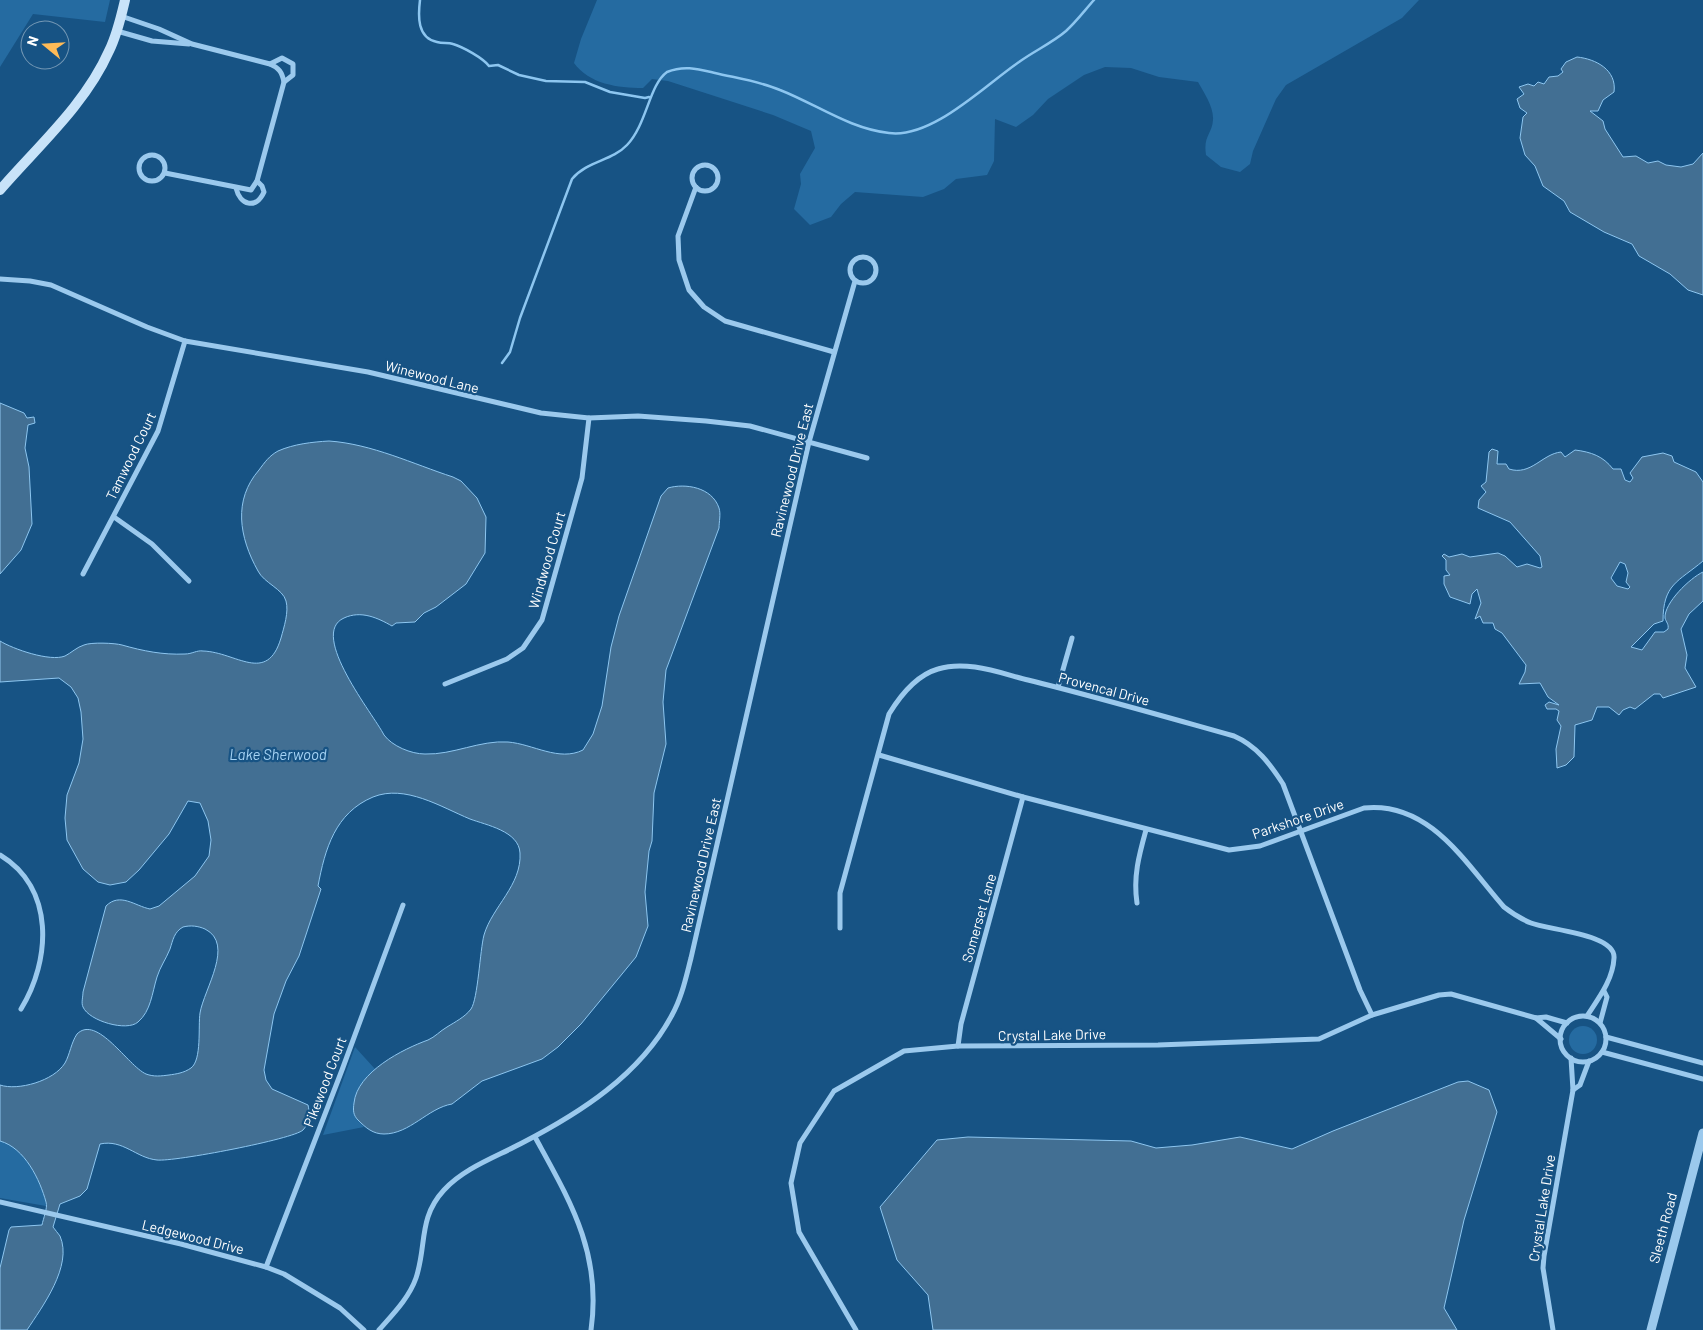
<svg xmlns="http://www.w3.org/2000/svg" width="1703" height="1330" viewBox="0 0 1703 1330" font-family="Barlow,sans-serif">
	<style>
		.green { fill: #256ba1 }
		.water { fill: #426f93; stroke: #8dc6f0; fill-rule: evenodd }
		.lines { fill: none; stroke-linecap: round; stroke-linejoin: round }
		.stream { stroke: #8dc6f0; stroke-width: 2.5 }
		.minor { stroke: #9bc9ed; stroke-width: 5 }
		.tertiary { stroke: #9bc9ed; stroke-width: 9 }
		.secondary { stroke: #c8e3f9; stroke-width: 10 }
		.labels { text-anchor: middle; stroke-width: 4.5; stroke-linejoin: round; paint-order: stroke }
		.street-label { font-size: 14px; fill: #fff; stroke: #175384 }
		.water-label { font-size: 15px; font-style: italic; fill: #a6d3f4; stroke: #175384 }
	</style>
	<rect width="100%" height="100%" fill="#175384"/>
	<g class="green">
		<path d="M0,0H110L105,22L33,14L0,67Z"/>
		<path d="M597,0H1419L1402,18L1286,85L1276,99L1253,151L1250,164L1240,172L1221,167L1206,155C1203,136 1212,134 1213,120C1214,107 1204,93 1198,82L1159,77L1131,68L1105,67L1084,75L1048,99L1033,115L1016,127L995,119L994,161L987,175L956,179L944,189L923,197L855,192L841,204L831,217L810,225L794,209L801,184L800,174L815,148L811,131L773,115L668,81L652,79L643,88C618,88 589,84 574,63L581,39Z"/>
		<circle cx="1583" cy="1040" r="14"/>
		<path d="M355,1047L375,1069C360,1085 352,1095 355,1117L364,1127L323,1135Z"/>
		<path d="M0,1141C5,1142 11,1143 15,1147C28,1158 46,1190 46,1206L0,1198Z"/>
	</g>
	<g class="water">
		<path d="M1577,57C1596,59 1617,70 1614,92L1603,100L1598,111H1590L1603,121L1605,129L1623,157L1636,156L1648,163L1658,161L1666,165L1681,167L1693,164L1703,153V295L1688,290L1670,274L1639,256L1632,244L1604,232L1570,212L1564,201L1543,186L1535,166L1525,155L1520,138L1523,117L1527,113L1520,108L1517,99L1524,94L1519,87L1528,84L1534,86L1538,82L1544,84L1549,77L1558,76L1563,72L1561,69L1566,62Z"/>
		<path d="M0,403L24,413L27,418L34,417L35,423L28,425L25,448L29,467L32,524L21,550L0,574Z"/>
		<path d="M329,441C372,444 413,464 453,477L461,481L477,498L486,517L485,553L466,584L436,607L424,613L415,622L396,623L392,626C378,618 361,610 344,618C308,634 374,715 384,735C392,746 411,754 425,754C453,755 480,740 508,742C533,744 559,762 583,750L593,734L602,706L611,647L619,616L661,496L668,488C685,483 712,487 719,508C721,514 719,522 719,528L666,670L663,702L666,744L654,793L652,841L649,851L645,892L648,926L636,957L581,1024L558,1047L542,1059L482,1081L452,1104C428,1108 410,1134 384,1134C373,1134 366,1128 358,1120C353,1115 353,1110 354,1103C357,1072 403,1049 428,1040C435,1037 440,1031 447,1027C455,1022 465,1017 471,1009C478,999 480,950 484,935C492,907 522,885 520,853C519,831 486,825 470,819C441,807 405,784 373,797C335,813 325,849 318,886L321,889L299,956L286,981L274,1014L264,1070L266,1080L272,1089L308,1105C310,1112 309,1124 303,1130C294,1139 174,1162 157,1160C136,1158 123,1139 100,1144L87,1189L80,1196L60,1204L53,1227C55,1230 58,1233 60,1236C73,1266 42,1307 27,1330H0V1268L9,1230L11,1227L42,1225C43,1219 48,1208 46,1202C40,1180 25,1148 0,1141V1085C18,1091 54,1081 65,1063C70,1054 71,1043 77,1034C97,1014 128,1066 146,1074C154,1077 161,1076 169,1075C176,1074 184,1073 191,1068C202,1060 198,1026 200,1013C204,989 235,944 205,929C198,926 191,925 183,927C174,932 173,940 170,949C166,959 160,967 157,977C152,993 151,1011 138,1022C127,1032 89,1021 83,1007C81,1003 83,997 83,992L106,906C120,892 135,906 150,909L159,906L195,876L209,856L211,840L208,821L200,803L188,801L169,834L139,870L126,882L110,885L98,882L83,869L67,840L65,818L67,795L79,763L83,739L81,712L78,698L71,687L59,678L0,682V641C13,649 50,662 65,656C71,653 77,647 84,645C91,642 115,643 122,645C143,651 163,655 185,654C192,654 197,650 203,651C236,652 267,685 281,638C284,627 289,612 286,601C283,589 264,583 258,571C239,537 233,500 259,470C265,462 269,456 278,451C294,444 312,442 329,441Z"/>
		<path d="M1492,449L1498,451L1497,464H1506L1509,469C1531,476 1542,454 1561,452L1565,457L1575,450C1591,452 1603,456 1613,469H1621L1625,480L1630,482L1633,478L1630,473L1642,457L1663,453L1672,456L1674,462L1696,472L1703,482V561C1678,582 1663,584 1663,621L1654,624L1631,647L1642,650L1655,632H1664L1668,629C1669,624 1666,622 1665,618C1664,603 1690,578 1703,572V601L1689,614L1681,629L1687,655L1685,668L1696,687L1663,698L1660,694H1654L1635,709L1630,707L1623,710L1619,715L1609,707H1597L1592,720L1575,725L1574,757L1566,765L1557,768L1556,749L1561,726L1557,720L1559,711L1556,709H1547L1545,705L1549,702L1559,705L1548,697L1540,683L1519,684L1525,672L1526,665L1502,633L1495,629L1493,623H1483L1480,616L1475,619L1481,603L1477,589L1472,594L1470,604L1450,597L1444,584V576L1450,575L1446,570V560L1442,556L1444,554L1449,557L1462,554L1470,557L1498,553L1505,556L1517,567L1527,564L1540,568L1542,567L1540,556L1510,522L1478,508L1479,500L1486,492L1481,486L1486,482L1489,452ZM1620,562L1625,564L1628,573L1626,582L1630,587L1628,589L1617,586L1611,578Z"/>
		<path d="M1468,1081L1489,1090L1497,1112L1464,1220L1444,1308L1457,1330H933L928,1295L897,1260L880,1207L937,1140L968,1137L1131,1141L1156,1148L1192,1145L1240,1137L1292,1149L1333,1131L1458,1082Z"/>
	</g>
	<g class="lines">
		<g class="stream">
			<path d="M420,0C418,16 417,38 437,42C443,44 448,42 453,44C463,47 483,58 489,66L498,65L519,75L546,81L585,82L610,92L645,98L649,97"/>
			<path d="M502,363L510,352L520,318L572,179C587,161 612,161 627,145C647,124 649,85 667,72C684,65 698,69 715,73C736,78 759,81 780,90C816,104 850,129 889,133C932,139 985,85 1019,62C1034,51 1052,43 1066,31C1076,22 1085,10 1094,0"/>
		</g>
		<g class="minor">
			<path d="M121,16L159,29L192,44L270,64C279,68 282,72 284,82L257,181L251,190L165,173"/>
			<path d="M117,31L152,41L189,44"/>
			<path d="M270,64L282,58L293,64V75L284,82"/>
			<circle cx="152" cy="168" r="13"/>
			<circle cx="705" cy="178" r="13"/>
			<path d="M696,187L678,236L679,260L689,290L704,307L725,321L834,352"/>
			<path d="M236,188C240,205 256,210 264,192L262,186L257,181"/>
			<circle cx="863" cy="270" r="13"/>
			<path d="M0,279L30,281L51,285L147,327L185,341L368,372L541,413L589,418L638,416L706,421L750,426L867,458"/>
			<path d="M114,517L152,544L189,581"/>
			<path d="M83,574L158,431L185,341"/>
			<path d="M445,684L507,659L523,648L542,620L582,478L589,418"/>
			<path d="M1058,687L1072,638"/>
			<path d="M879,755L1023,797L1229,850L1260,846L1364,808C1430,801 1466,864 1504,907C1513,914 1521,919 1531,923C1548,930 1616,934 1614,958C1613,980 1598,999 1587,1016"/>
			<path d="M0,855C55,888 51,960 21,1009"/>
			<path d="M1137,903C1133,877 1139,855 1146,830"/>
			<path d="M840,928V893L889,714C900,696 917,675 938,669C967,660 1000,673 1028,680C1097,697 1166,717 1234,736C1257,746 1270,764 1283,784L1360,990L1372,1015"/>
			<circle cx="1583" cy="1039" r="23"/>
			<path d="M1536,1018L1561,1039"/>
			<path d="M1600,1023L1607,997L1604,991"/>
			<path d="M1606,1037L1703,1063"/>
			<path d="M958,1046L961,1024L1023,797"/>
			<path d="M1602,1052L1703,1079"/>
			<path d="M1573,1090L1580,1085L1589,1061"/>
			<path d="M535,1137C570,1201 602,1253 591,1330"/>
			<path d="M0,1202L181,1244L266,1267L284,1274L340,1308L364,1330"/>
			<path d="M266,1267L342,1070L403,905"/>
			<path d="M379,1330C393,1314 409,1298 416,1278C427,1245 418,1218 444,1190C464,1168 496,1157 522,1143C580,1113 640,1075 672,1015C682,997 686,977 691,958L809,442L855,281"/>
			<path d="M856,1330L799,1232L791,1183L800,1143L834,1091L904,1051L958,1046L1158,1045L1319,1039L1372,1015L1439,995L1451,994L1536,1018L1546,1017L1567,1023"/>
			<path d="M1553,1330L1543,1268L1544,1256L1573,1090L1571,1058"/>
		</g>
		<path class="tertiary" d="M1651,1330L1703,1133"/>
		<path class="secondary" d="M0,190C38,146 85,105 109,51C117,35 121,17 125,0"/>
	</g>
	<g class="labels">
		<g class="street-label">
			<text transform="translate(432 377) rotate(14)" y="5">Winewood Lane</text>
			<text transform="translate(131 456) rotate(-64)" y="5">Tamwood Court</text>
			<text transform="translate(792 470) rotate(-76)" y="5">Ravinewood Drive East</text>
			<text transform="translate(547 560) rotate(-74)" y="5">Windwood Court</text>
			<text transform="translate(1104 689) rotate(15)" y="5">Provencal Drive</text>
			<text transform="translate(1298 819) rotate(-19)" y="5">Parkshore Drive</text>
			<text transform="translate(701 865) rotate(-77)" y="5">Ravinewood Drive East</text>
			<text transform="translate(979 918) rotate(-74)" y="5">Somerset Lane</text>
			<text transform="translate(1052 1035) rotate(-1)" y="5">Crystal Lake Drive</text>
			<text transform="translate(325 1082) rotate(-69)" y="5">Pikewood Court</text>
			<text transform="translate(1542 1208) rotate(-81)" y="5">Crystal Lake Drive</text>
			<text transform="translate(1663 1228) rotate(-75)" y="5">Sleeth Road</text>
			<text transform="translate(193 1237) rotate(14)" y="5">Ledgewood Drive</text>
		</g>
		<g class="water-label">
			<text x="278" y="760">Lake Sherwood</text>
		</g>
	</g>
	<g transform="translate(45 45) rotate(288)"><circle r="24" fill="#175384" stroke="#7498b5"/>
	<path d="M0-4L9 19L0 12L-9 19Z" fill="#ffbb57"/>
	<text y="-8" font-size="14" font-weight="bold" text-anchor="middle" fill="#ffffff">N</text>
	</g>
</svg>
